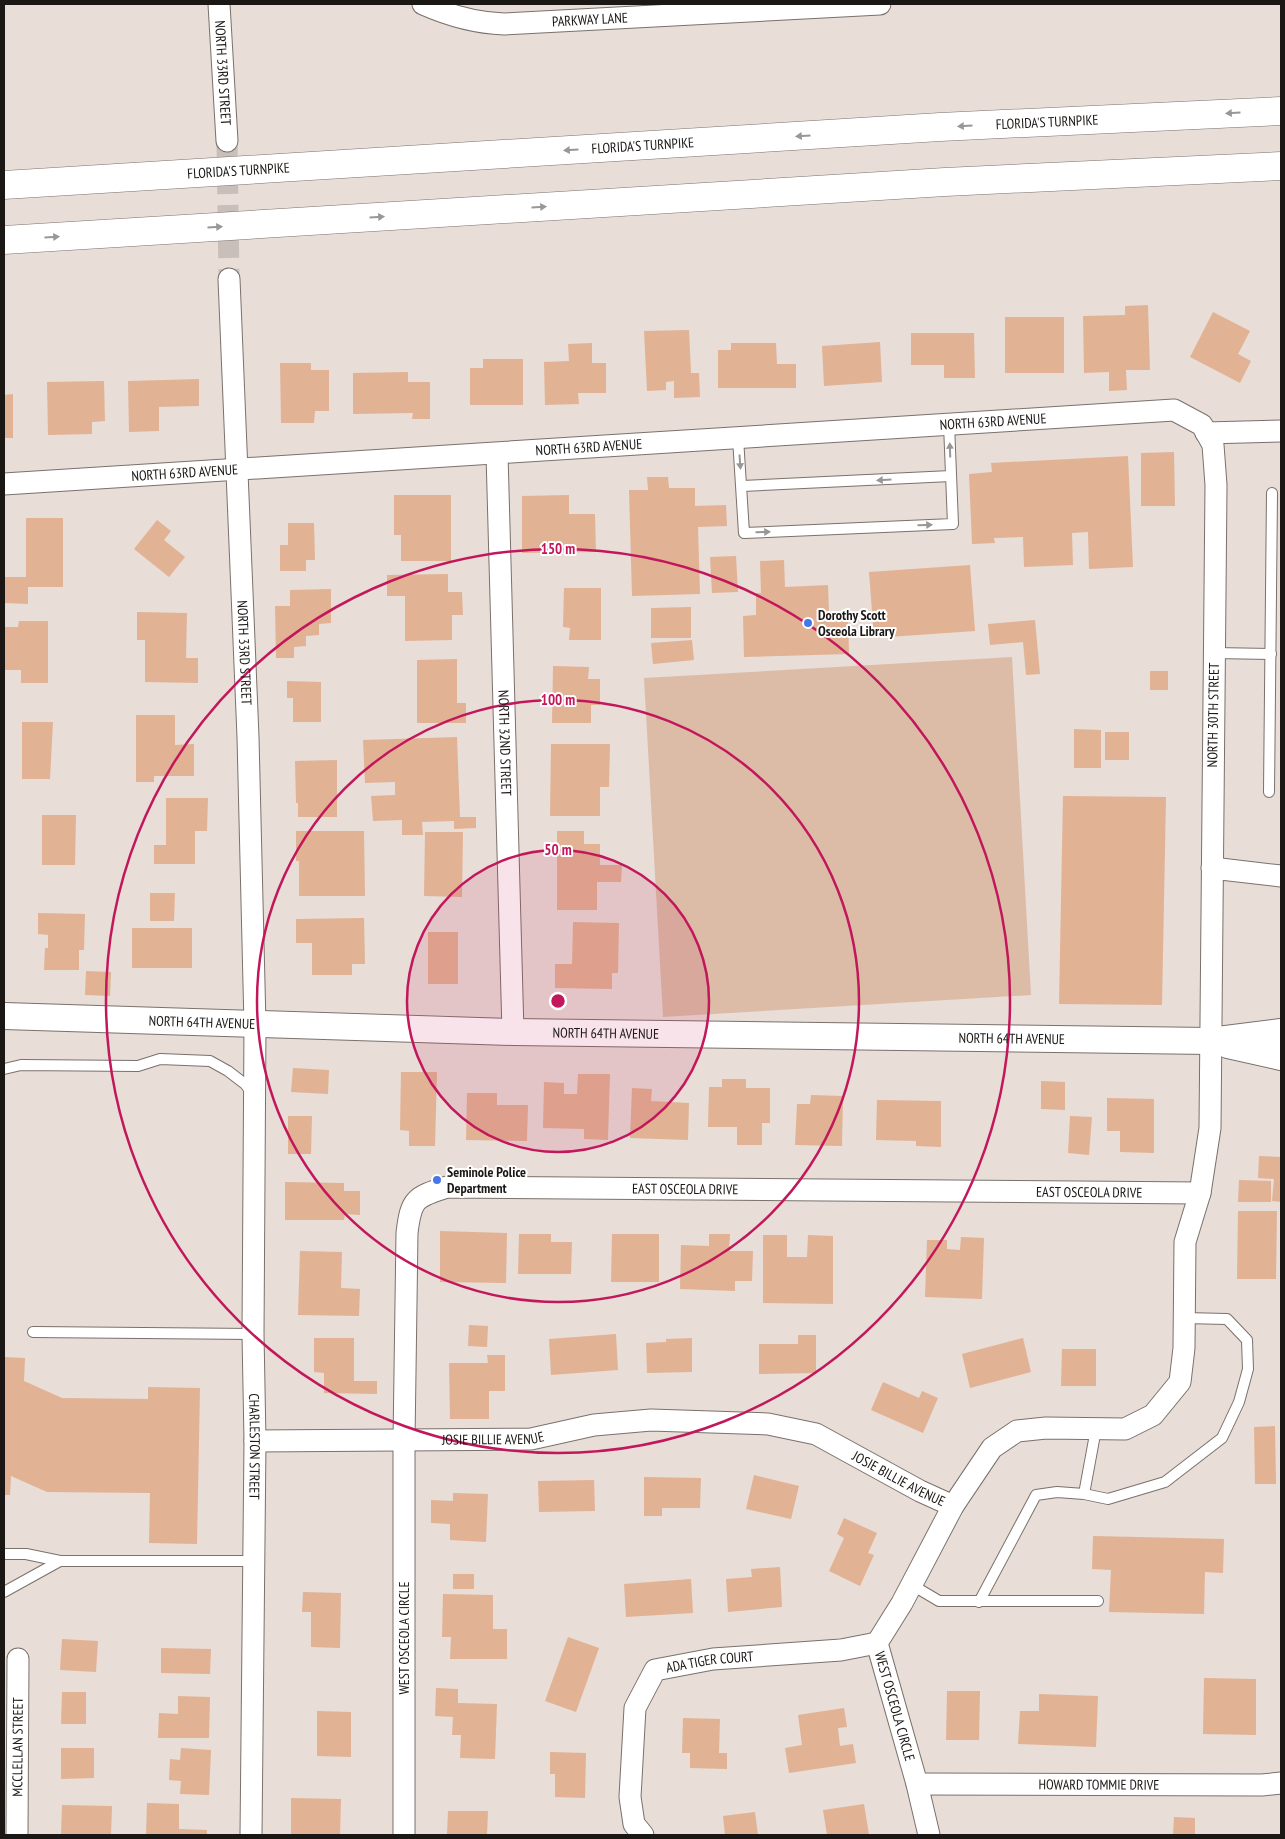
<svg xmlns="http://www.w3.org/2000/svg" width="1285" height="1839" viewBox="0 0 1285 1839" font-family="'PT Sans Narrow',sans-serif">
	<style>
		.green { fill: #dcbca7 }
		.building { fill: #e2b294 }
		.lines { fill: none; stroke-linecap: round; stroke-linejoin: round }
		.minor-tunnel { stroke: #c9bfba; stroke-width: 21; stroke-dasharray: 21 11; stroke-linecap: butt }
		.service-casing { stroke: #7a716b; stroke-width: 12 }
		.minor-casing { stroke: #7a716b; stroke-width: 23 }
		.tertiary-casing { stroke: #7a716b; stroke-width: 28 }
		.motorway-casing { stroke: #7a716b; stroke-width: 29 }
		.service { stroke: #fff; stroke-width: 10 }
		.minor { stroke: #fff; stroke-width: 21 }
		.tertiary { stroke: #fff; stroke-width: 26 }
		.motorway { stroke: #fff; stroke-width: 28 }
		.oneway { fill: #989796 }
		.ring { fill: none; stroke: #c2185b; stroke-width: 2.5 }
		.poi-dot { fill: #4677e8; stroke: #fff; stroke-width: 2 }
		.labels { text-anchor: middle; stroke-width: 4; stroke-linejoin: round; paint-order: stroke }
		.street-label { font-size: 14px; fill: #1b1715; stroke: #fff }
		.poi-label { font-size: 14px; font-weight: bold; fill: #1b1715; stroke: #fff; text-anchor: start }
		.centre { fill: #c2185b; stroke: #fff; stroke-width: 2.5 }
		.ring-label { font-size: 15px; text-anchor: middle; font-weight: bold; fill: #c2185b; stroke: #fff; stroke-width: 4; stroke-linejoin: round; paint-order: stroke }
	</style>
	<rect width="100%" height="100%" fill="#e8ddd7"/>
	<path class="green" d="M1012,657L1031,995L663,1017L644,678Z"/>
	<g class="building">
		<path d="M1148,305L1150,370H1126L1127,390L1109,391V372L1084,373L1083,316L1125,315V306Z"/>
		<path d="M1213,312L1250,331L1238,354L1251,361L1240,383L1190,357Z"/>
		<rect x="1005" y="317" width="59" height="56"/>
		<path d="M689,330L691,373H699L700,397L674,398V381L666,382V390L647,391L644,331Z"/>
		<path d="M911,333H974L975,378H944V365H911Z"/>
		<path d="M880,342L882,382L824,386L822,346Z"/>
		<path d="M592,343V363H606V393H578L579,404L545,405L544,362L569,361L568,344Z"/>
		<path d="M731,343H776L777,364H796V388H718V350H731Z"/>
		<path d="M483,359H523V405H470V368H483Z"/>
		<path d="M280,363H311V370H329V411H315L314,423H281Z"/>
		<path d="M408,372V382H430V419H412L413,413L353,414V373Z"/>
		<path d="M199,379V406L159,407V431L129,432L128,381Z"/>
		<path d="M104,381L105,421L92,422V434L48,435L47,382Z"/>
		<path d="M13,394V438H4V395Z"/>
		<path d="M1174,452L1175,506H1141V453Z"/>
		<path d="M1128,456L1133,567L1089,569L1088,532L1072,533L1073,565L1024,567L1023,537L994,538L995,543L972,544L969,474L992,472L991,463Z"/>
		<path d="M647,477H668L669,488H695V506L726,505L727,526L698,527L700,594L632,596L629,490H648Z"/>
		<path d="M394,495H451V561H401V535H394Z"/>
		<path d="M569,495V514H595L596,552L522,553V496Z"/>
		<path d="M26,518H63V587H28V604L4,603V577H26Z"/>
		<path d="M157,520L171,531L164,540L185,557L169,577L134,549Z"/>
		<path d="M288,523H314L315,560H306V571H280V545H288Z"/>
		<path d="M736,556L738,592L712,593L710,557Z"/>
		<path d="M784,560L785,587L828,585L829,613L848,612L849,654L744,657L743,616L756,615V593H761L760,561Z"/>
		<path d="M970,565L975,631L874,638L869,572Z"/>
		<path d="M448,574V592H462L463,615H452V640L405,641V596H387V575Z"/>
		<path d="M564,588H601V640H569L570,628L563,627Z"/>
		<path d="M331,589V623L319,624V635L306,636V646L294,647V658H276L275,606H290V590Z"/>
		<path d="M691,607V638H651V608Z"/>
		<path d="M137,612L187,613L186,658H198V683L145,682V640H137Z"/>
		<path d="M1035,620L1040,674L1026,675L1023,642L990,645L988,624Z"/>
		<path d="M19,621H48V683H21V670H4V627H18Z"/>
		<path d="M692,640L694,660L653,664L651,643Z"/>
		<path d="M457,659V703H466V723H417V660Z"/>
		<path d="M553,666L589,667L588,679H600V705H591V723H552Z"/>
		<rect x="1150" y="671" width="18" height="19"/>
		<path d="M287,681L321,682V722H293V698H287Z"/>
		<path d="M136,715H175V745L194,744V776H154V782H136Z"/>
		<path d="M22,722H53L50,779H22Z"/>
		<path d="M1074,729L1101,730V768H1074Z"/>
		<rect x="1105" y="732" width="24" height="28"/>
		<path d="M457,737L460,817H476V828L454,829V821L422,822L423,835H402V820L373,821L371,796L395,795V782L365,783L363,740Z"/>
		<path d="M551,744H610L609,787H600V816H550Z"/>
		<path d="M337,760V817H298V803H296L295,761Z"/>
		<path d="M1063,796L1166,797L1162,1005L1059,1004Z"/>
		<path d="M166,798H208L207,831H195V864H154V845H166Z"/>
		<path d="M42,815H76L75,865H42Z"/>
		<path d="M296,831H364L365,896H299V861H296Z"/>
		<path d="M557,831H584V844H600V865H622L621,882H597V910H557Z"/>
		<path d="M425,832H463L462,897L424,896Z"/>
		<path d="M150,893H175L174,921H150Z"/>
		<path d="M38,913L85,914L84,950H79V970H44L45,948H48V935L38,934Z"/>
		<path d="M364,918L365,964H352V975H312V943H296V919Z"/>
		<path d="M573,922L619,923L618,973H612V989L555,988V964H572Z"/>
		<rect x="132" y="928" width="60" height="40"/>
		<rect x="428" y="932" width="30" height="52"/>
		<path d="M86,971L111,972L110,996L85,995Z"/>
		<path d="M293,1068L329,1070L328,1094L291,1092Z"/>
		<path d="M401,1072H437L435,1146H409V1131L400,1130Z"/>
		<path d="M578,1074H610L608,1140L584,1139V1129L543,1128L544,1082L564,1083V1094H577Z"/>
		<path d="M722,1079H746V1088H770V1123H762V1145H737V1127H708L709,1087H722Z"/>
		<path d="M1041,1081L1065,1082V1110L1041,1109Z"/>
		<path d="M632,1088L652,1089L651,1101L689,1103L688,1140L630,1138Z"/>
		<path d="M467,1093H497V1105H528L527,1141L466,1140Z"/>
		<path d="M811,1095L843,1096L842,1146L795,1145L797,1104H810Z"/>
		<path d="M1107,1098L1154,1099V1153L1120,1152V1131H1107Z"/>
		<path d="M877,1100L941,1101V1147L916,1146V1141L876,1140Z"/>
		<path d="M288,1116H312L311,1154H288Z"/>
		<path d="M1070,1116L1092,1117L1089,1155L1068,1153Z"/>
		<path d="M1259,1156L1281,1157V1202L1272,1201L1274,1179L1258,1178Z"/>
		<path d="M1239,1180L1271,1181V1202H1238Z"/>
		<path d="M285,1182L344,1183V1191H360V1215L345,1214L344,1220H285Z"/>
		<path d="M1238,1211H1277L1276,1279H1237Z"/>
		<path d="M440,1231L507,1233L506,1283L440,1282Z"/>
		<path d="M519,1234H551V1242H572L571,1274H518Z"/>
		<path d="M612,1234H659V1282H611Z"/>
		<path d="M709,1234H730L729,1251H753L752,1281H735V1291L680,1289L681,1245L709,1246Z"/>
		<path d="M763,1235H787V1257H807L808,1235L833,1236V1304L763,1303Z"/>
		<path d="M961,1237L984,1238L982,1299L925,1297L927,1240H947V1249L960,1250Z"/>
		<path d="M300,1251L342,1252L341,1288L360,1289L359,1316L298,1315Z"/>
		<path d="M469,1325L488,1326L487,1347L468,1346Z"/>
		<path d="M616,1334L618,1370L551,1375L549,1339Z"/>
		<path d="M798,1335H816V1373L759,1374V1344H798Z"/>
		<path d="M314,1338H354V1381H377V1394L324,1393V1373L314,1372Z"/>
		<path d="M692,1338V1372L647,1373L646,1343L666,1342V1339Z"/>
		<path d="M1023,1338L1031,1372L970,1388L962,1354Z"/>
		<path d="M1062,1349H1096V1386H1061Z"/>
		<path d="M487,1355H505V1391H489V1419H450L449,1363H488Z"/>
		<path d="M4,1357L25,1358L24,1381L62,1398L148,1399V1387L200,1388L197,1544L149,1543L150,1493L47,1492L11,1476L10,1495H4Z"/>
		<path d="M883,1382L919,1398L922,1391L938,1398L923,1433L871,1410Z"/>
		<path d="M1275,1426L1276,1484H1255L1254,1427Z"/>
		<path d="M754,1475L799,1486L791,1519L746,1509Z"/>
		<path d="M644,1477L701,1478L700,1508H662V1516H644Z"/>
		<path d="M594,1480L595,1511L539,1512L538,1481Z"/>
		<path d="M453,1493L488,1494L486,1542L450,1540V1524L431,1523V1500L453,1501Z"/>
		<path d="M844,1518L877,1533L868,1553L874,1555L860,1586L829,1571L844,1538L837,1534Z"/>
		<path d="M1093,1536L1224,1539L1223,1573L1205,1572L1204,1614L1109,1612L1111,1570L1092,1569Z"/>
		<path d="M780,1567L782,1607L728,1612L726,1579L752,1577L751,1569Z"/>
		<rect x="453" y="1574" width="21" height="15"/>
		<path d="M691,1579L693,1613L626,1617L624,1584Z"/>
		<path d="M303,1592L341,1593L340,1648L311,1647V1612H302Z"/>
		<path d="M443,1594L493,1595V1629H507V1659H450L451,1637H442Z"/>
		<path d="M568,1637L599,1648L576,1712L545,1701Z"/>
		<path d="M62,1639L98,1641L96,1672L60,1670Z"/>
		<path d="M161,1648L211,1649L210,1674L161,1673Z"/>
		<path d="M1204,1678L1256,1679V1735L1203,1734Z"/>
		<path d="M436,1688L458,1689V1703L497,1704L495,1759L460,1758L461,1735H452L453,1717L435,1716Z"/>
		<path d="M947,1691H980L979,1740H946Z"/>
		<path d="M62,1692H86V1724H61Z"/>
		<path d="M1039,1694L1098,1696L1096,1747L1018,1744L1020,1711H1039Z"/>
		<path d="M178,1696L210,1697L209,1738H158L159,1713L178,1714Z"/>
		<path d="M844,1708L847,1727L838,1728L840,1746L853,1744L856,1763L789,1773L785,1748L802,1745L798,1715Z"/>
		<path d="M317,1711L351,1712V1757L317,1756Z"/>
		<path d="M683,1718L720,1719L719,1753H727V1769L690,1768V1753H682Z"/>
		<path d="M61,1748H94V1778L61,1779Z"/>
		<path d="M181,1748L211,1750L209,1795L180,1794L181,1781L169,1780L170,1759L180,1760Z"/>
		<path d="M550,1752L586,1753L585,1798L555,1797V1774H550Z"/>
		<path d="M291,1798L341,1799L340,1835H291Z"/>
		<path d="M147,1803L179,1804V1829L207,1830V1835H146Z"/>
		<path d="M864,1804L869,1835H827L823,1810Z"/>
		<path d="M62,1805L112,1806L111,1835H61Z"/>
		<path d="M448,1811H488L487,1835H447Z"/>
		<path d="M755,1812L758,1835H725L723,1816Z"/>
		<path d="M1174,1817L1195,1818V1835H1173Z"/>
	</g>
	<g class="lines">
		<path class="minor-tunnel" d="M227,141L229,279"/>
		<defs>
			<g id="service">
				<path d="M738,438L744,533L953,524L949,424"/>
				<path d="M742,486L951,476"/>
				<path d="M1214,653L1271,654"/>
				<path d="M1269,792L1272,493"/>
				<path d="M4,1069L21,1065L138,1066L160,1059L210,1061L228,1071L245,1084L251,1092"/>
				<path d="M33,1332L253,1334"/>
				<path d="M1084,1494L1096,1429"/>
				<path d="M4,1554H26L60,1561H254"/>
				<path d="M912,1585L939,1601H1098"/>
				<path d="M4,1592L60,1561"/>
				<path d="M979,1602L1036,1495L1057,1492L1084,1494L1108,1499L1165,1482L1222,1438L1239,1402L1248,1369L1247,1340L1227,1319L1184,1318"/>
			</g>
			<g id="minor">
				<path id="s1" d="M219,4L227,141"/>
				<path id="s2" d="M423,4C450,16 475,23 504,24L880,4"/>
				<path id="s3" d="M229,279L248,737L255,1025L253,1334L255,1441L251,1835"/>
				<path d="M1206,433L1281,431"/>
				<path id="s4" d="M497,454L513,1032"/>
				<path id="s5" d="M4,484L1174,410L1202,425L1213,445L1216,485L1210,1128L1200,1193L1185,1242L1184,1348L1180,1382L1153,1415L1125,1429L1046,1428L1017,1431L992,1448L953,1506L902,1603L877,1643L917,1784L929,1835"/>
				<path d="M1212,868L1281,876"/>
				<path id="s6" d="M255,1441L531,1439L594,1425L651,1420L768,1424L816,1434L920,1491L953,1506"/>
				<path id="s7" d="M917,1784L1262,1785L1281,1783"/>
				<path id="s8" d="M17,1835L18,1659"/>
				<path id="s9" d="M404,1835V1441L407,1233C411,1199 415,1197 447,1187L1200,1193"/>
				<path id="s10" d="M643,1835L634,1824L630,1797L635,1708L655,1670L713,1659L841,1650L877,1643"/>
			</g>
			<g id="tertiary">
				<path id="s11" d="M4,1016L513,1032L1210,1041L1281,1032"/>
				<path d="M1228,1045L1281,1057"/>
			</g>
			<g id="motorway">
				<path id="s12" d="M4,185L940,127L1281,111"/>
				<path d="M4,240L945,182L1281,166"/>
			</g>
		</defs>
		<use href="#service" class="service-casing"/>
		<use href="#minor" class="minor-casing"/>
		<use href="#tertiary" class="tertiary-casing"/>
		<use href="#motorway" class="motorway-casing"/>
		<use href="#service" class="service"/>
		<use href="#minor" class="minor"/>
		<use href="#tertiary" class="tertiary"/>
		<use href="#motorway" class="motorway"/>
	</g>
	<defs><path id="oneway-solid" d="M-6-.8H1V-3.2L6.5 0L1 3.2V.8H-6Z" transform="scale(1.25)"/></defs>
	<g class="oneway">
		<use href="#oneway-solid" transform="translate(1233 113) rotate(177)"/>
		<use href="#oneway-solid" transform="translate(965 126) rotate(177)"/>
		<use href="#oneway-solid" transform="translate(803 136) rotate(176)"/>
		<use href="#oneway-solid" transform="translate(571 150) rotate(176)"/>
		<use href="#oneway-solid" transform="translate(539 207) rotate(-3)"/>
		<use href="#oneway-solid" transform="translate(377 217) rotate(-3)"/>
		<use href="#oneway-solid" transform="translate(215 227) rotate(-3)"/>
		<use href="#oneway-solid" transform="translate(52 237) rotate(-3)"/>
		<use href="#oneway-solid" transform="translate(950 450) rotate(-92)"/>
		<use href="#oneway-solid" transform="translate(740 462) rotate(86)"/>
		<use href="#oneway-solid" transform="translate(884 480) rotate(177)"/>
		<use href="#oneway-solid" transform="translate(925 525) rotate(-2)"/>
		<use href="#oneway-solid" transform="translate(763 532) rotate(-2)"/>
	</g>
	<circle cx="558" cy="1001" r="151" fill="#c2185b" fill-opacity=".12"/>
	<g class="ring">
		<circle cx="558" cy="1001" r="151"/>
		<circle cx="558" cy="1001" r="301"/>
		<circle cx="558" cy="1001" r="452"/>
	</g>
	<g class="poi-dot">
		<circle cx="808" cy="623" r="5"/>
		<circle cx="437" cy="1180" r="5"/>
	</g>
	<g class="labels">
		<g class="street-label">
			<text dy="5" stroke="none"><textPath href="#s2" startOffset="170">PARKWAY LANE</textPath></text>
			<text dy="5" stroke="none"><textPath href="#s1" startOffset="69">NORTH 33RD STREET</textPath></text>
			<text dy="5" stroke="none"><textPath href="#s12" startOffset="1045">FLORIDA'S TURNPIKE</textPath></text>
			<text dy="5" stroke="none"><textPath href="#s12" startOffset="640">FLORIDA'S TURNPIKE</textPath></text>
			<text dy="5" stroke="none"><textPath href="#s12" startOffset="235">FLORIDA'S TURNPIKE</textPath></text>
			<text dy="5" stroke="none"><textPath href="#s5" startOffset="991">NORTH 63RD AVENUE</textPath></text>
			<text dy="5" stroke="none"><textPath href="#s5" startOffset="586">NORTH 63RD AVENUE</textPath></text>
			<text dy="5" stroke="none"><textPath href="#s5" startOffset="181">NORTH 63RD AVENUE</textPath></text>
			<text dy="5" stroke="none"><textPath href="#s3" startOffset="374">NORTH 33RD STREET</textPath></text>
			<text transform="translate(1213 715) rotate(-89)" y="5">NORTH 30TH STREET</text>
			<text dy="5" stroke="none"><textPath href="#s4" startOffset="289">NORTH 32ND STREET</textPath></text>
			<text dy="5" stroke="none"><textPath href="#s11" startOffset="198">NORTH 64TH AVENUE</textPath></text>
			<text dy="5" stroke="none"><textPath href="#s11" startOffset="602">NORTH 64TH AVENUE</textPath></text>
			<text dy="5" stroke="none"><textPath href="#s11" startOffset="1008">NORTH 64TH AVENUE</textPath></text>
			<text dy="5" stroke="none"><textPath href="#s9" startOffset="908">EAST OSCEOLA DRIVE</textPath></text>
			<text dy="5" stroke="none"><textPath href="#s9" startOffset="1312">EAST OSCEOLA DRIVE</textPath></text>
			<text dy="5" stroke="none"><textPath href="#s6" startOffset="238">JOSIE BILLIE AVENUE</textPath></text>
			<text dy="5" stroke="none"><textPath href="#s3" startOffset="1168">CHARLESTON STREET</textPath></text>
			<text dy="5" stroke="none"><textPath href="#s6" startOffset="658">JOSIE BILLIE AVENUE</textPath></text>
			<text transform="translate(404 1638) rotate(-90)" y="5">WEST OSCEOLA CIRCLE</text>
			<text dy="5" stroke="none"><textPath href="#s10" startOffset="229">ADA TIGER COURT</textPath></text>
			<text dy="5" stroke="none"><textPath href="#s5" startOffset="2672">WEST OSCEOLA CIRCLE</textPath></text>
			<text dy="5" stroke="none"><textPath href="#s8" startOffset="88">MCCLELLAN STREET</textPath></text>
			<text dy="5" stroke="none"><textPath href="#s7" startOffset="182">HOWARD TOMMIE DRIVE</textPath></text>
		</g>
		<g class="poi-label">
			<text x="818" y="620">Dorothy Scott<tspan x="818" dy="16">Osceola Library</tspan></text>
			<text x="447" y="1177">Seminole Police<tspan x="447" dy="16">Department</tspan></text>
		</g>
	</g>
	<circle cx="558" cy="1001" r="8" class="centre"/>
	<g class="ring-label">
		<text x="558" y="554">150 m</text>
		<text x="558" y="705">100 m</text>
		<text x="558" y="855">50 m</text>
	</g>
	<rect width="1285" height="1839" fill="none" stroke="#1b1715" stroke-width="10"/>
</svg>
